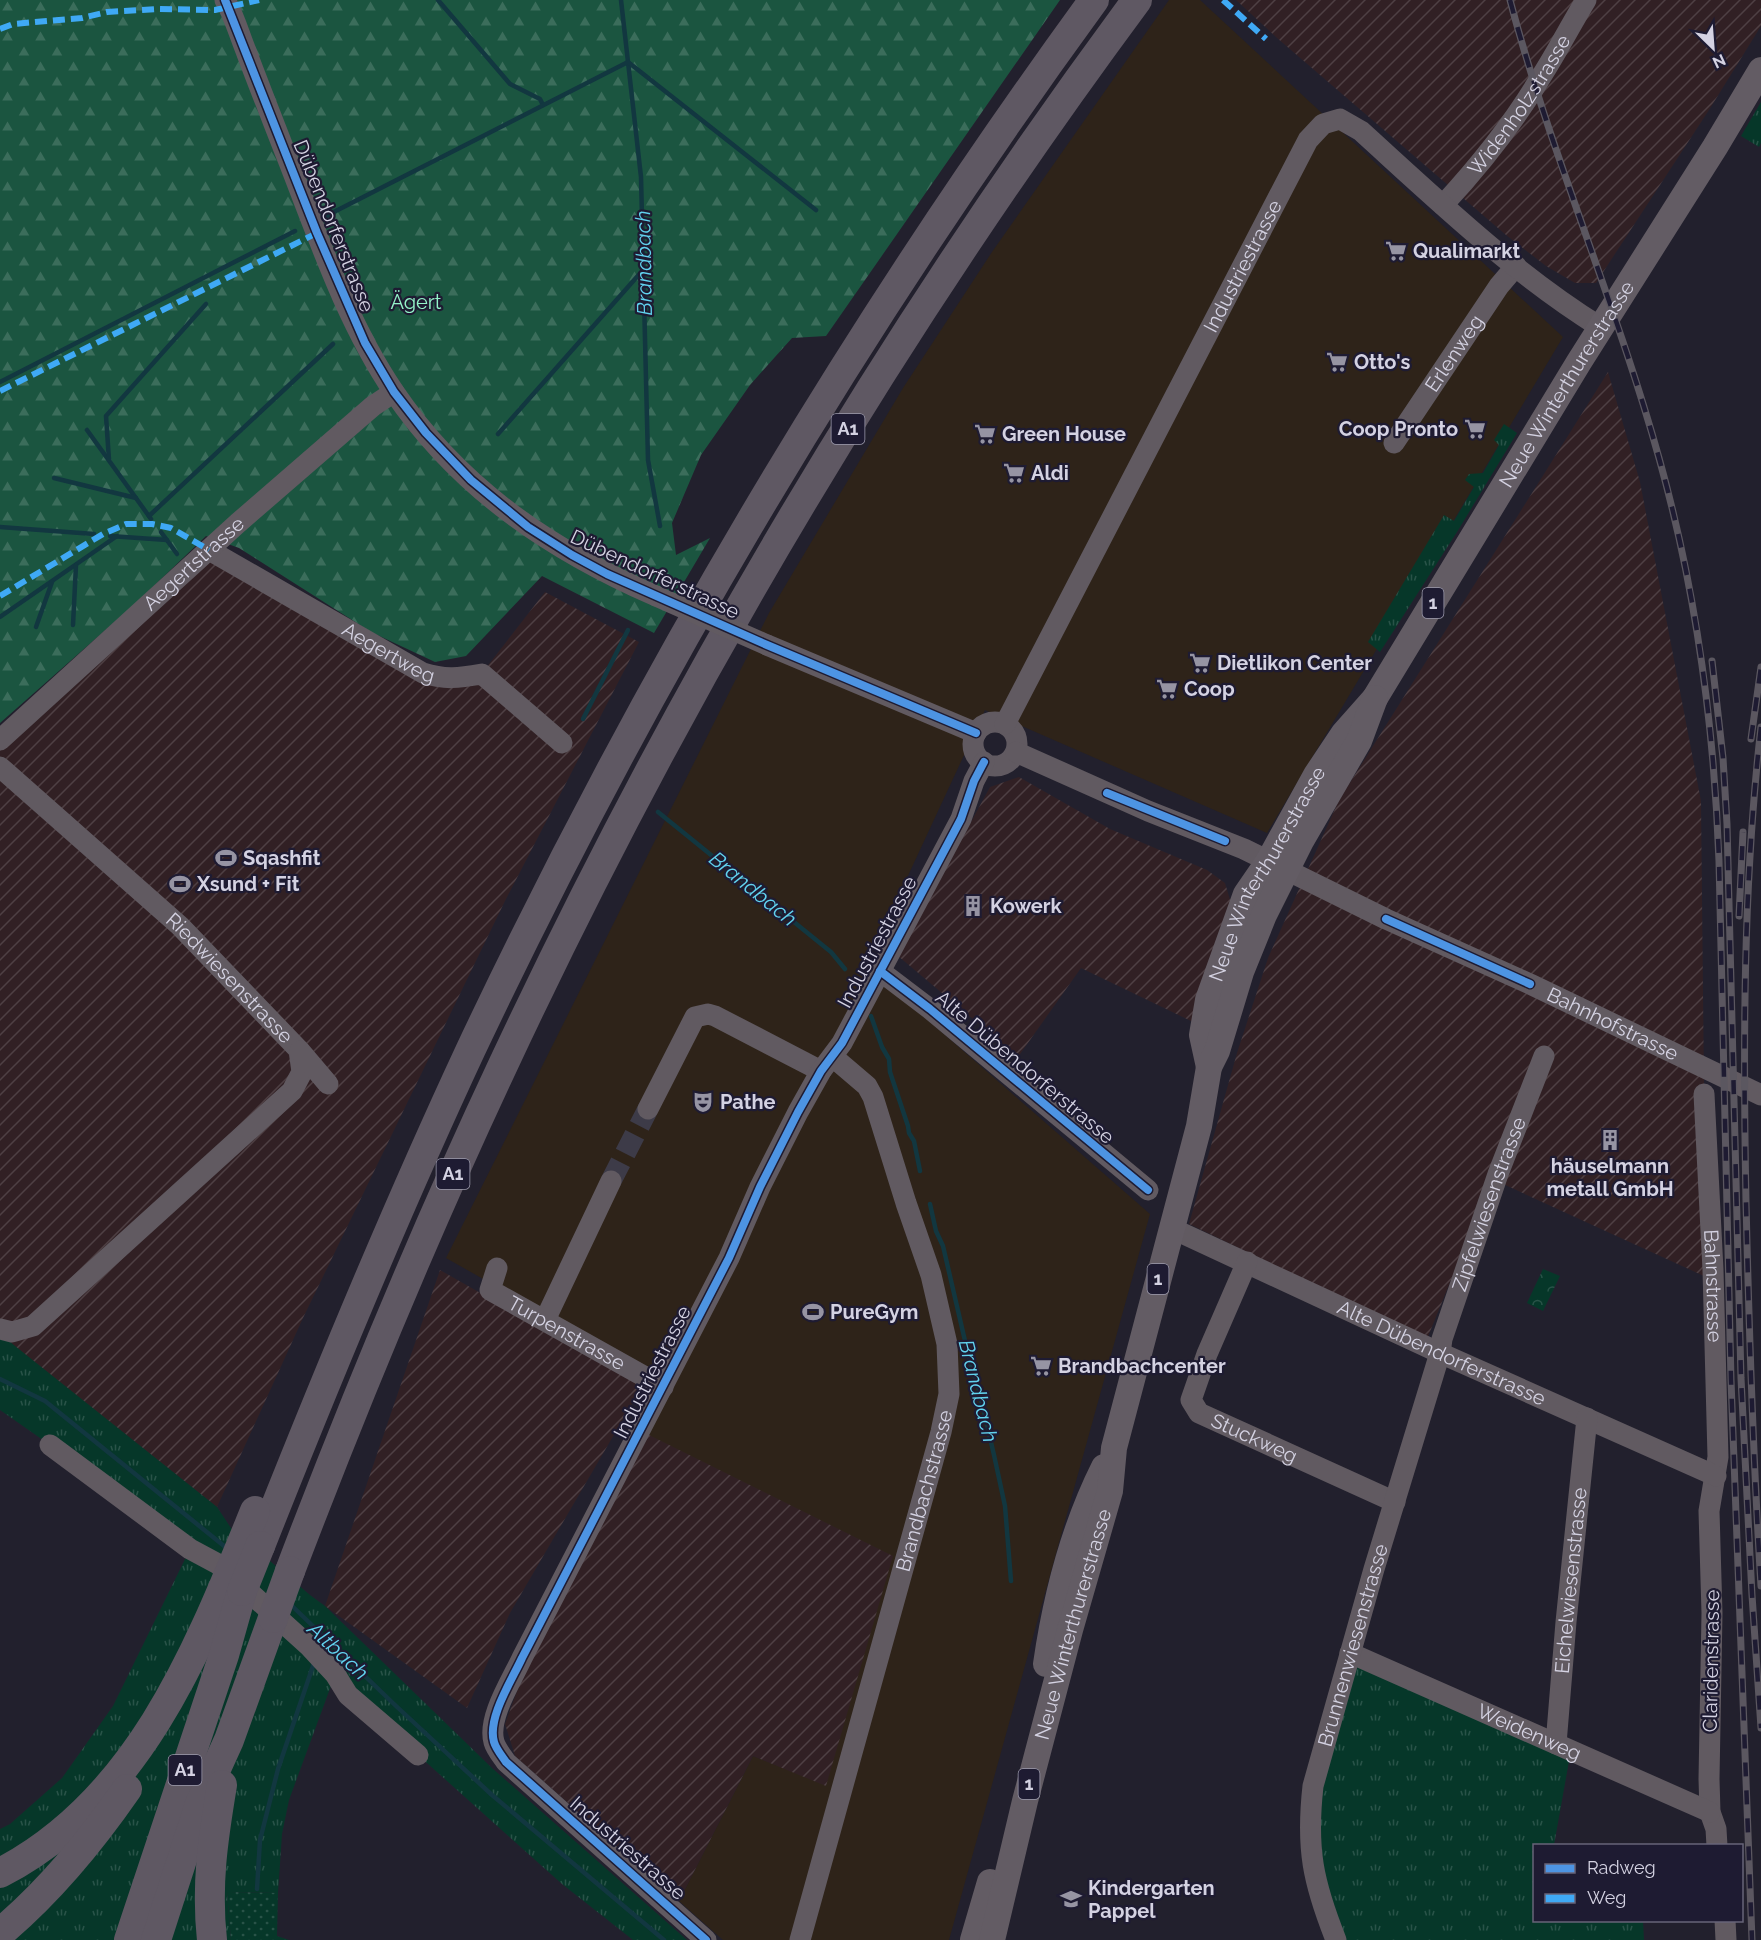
<svg xmlns="http://www.w3.org/2000/svg" width="1761" height="1940" viewBox="0 0 1761 1940" font-family="Raleway,sans-serif">
	<style>
		.commercial { fill: #2e2319 }
		.industrial { fill: url(#industrial-furrows) }
		.grass { fill: url(#grass-tufts) }
		.forest { fill: url(#forest-firs) }
		.park { fill: url(#park-crowns) }
		.garden { fill: url(#garden-dots) }
		.lines { fill: none; stroke-linecap: round; stroke-linejoin: round }
		.stream { stroke: #123740; stroke-width: 4.5 }
		.minor-tunnel { stroke: #3d3b48; stroke-width: 21; stroke-dasharray: 21 10; stroke-linecap: butt }
		.minor { stroke: #615a61; stroke-width: 21 }
		.major { stroke: #635c64; stroke-width: 26 }
		.highway { stroke: #5f5863; stroke-width: 30 }
		.rail-casing { stroke: #5b5760; stroke-width: 7 }
		.rail { stroke: #1e1b32; stroke-width: 4.5; stroke-dasharray: 14; stroke-linecap: butt }
		.minor-bridge { stroke: #615a61; stroke-width: 21 }
		.highway-bridge { stroke: #5f5863; stroke-width: 30 }
		.quiet { stroke: #3fa9f5; stroke-width: 6; stroke-dasharray: 12 6; stroke-linecap: butt }
		.cycleway-casing { stroke: #1e1b32; stroke-width: 11 }
		.cycleway { stroke: #4d94e3; stroke-width: 8 }
		.labels { text-anchor: middle; stroke-width: 4.5; stroke-linejoin: round; paint-order: stroke }
		.shield { fill: #1e1b32; stroke: #9d9bad; stroke-width: 1.5 }
		.shield-label { font-size: 18px; font-weight: bold; fill: #d4d2e2 }
		.street-label { font-size: 20px; fill: #d4d2e2; stroke: #1e1b32 }
		.poi-label { font-size: 20px; font-weight: bold; fill: #d4d2e2; stroke: #1e1b32; text-anchor: start }
		.park-label { font-size: 20px; fill: #94f3c9; stroke: #1e1b32 }
		.water-label { font-size: 21px; font-style: italic; fill: #61d2ee; stroke: #1e1b32 }
	</style>
	<defs>
		<pattern id="industrial-furrows" width="10" height="10" patternUnits="userSpaceOnUse" patternTransform="scale(1.5)"><rect width="10" height="10" fill="#312024"/><path d="M-1 1l2-2M0 10L10 0M9 11l2-2" fill="none" stroke="#4e4044"/></pattern>
		<pattern id="grass-tufts" width="24" height="20" patternUnits="userSpaceOnUse" patternTransform="scale(1.5)"><rect width="24" height="20" fill="#063729"/><path d="M3 7l-1-3M5 7V3M7 7l1-3M15 17l-1-3M17 17v-4M19 17l1-3" fill="none" stroke="#295348"/></pattern>
		<pattern id="forest-firs" width="22" height="20" patternUnits="userSpaceOnUse" patternTransform="scale(1.5)"><rect width="22" height="20" fill="#1b5540"/><path d="M5 1l3.5 6h-7zM16 11l3.5 6h-7z" fill="#3b6d5b"/></pattern>
		<pattern id="park-crowns" width="20" height="18" patternUnits="userSpaceOnUse" patternTransform="scale(1.5)"><rect width="20" height="18" fill="#063729"/><path d="M2 6a3 3 0 1 1 6 0M12 15a3 3 0 1 1 6 0" fill="none" stroke="#295348"/></pattern>
		<pattern id="garden-dots" width="8" height="8" patternUnits="userSpaceOnUse" patternTransform="scale(1.5)"><rect width="8" height="8" fill="#063729"/><path d="M2 2h.1M6 6h.1" fill="none" stroke="#295348" stroke-width="1.8" stroke-linecap="round"/></pattern>
	</defs>
	<rect width="100%" height="100%" fill="#22202d"/>
	<path class="commercial" d="M1169,0H1200L1563,337L1267,833L985,710L866,966L1150,1214L949,1940H723L679,1901L753,1756L826,1785L643,1432L669,1384L446,1258L769,613L903,388L992,252Z"/>
	<g class="industrial">
		<path d="M1236,0H1761V26L1709,110L1596,283H1575L1546,266L1506,235L1277,38Z"/>
		<path d="M1608,372L1640,482L1701,801L1706,1277L1492,1179L1427,1339L1189,1224L1237,1053L1268,958L1339,800Z"/>
		<path d="M209,550L423,673H482L545,592L639,642L505,901L303,1318L217,1507L16,1348L0,1329V740Z"/>
		<path d="M1019,777L1110,829L1207,870L1225,883L1231,903L1193,1022L1081,968L1018,1057L898,956L990,787Z"/>
		<path d="M440,1270L643,1385L510,1613L467,1708L325,1606Z"/>
		<path d="M643,1432L893,1556L826,1786L753,1756L679,1901L515,1756L505,1724L543,1620Z"/>
	</g>
	<g class="grass">
		<path d="M1761,102V143L1759,147L1741,136Z"/>
		<path d="M1504,424L1517,433L1457,532L1380,652L1368,642L1444,515L1454,521L1474,487L1465,480L1469,474L1483,473L1499,445L1494,440Z"/>
		<path d="M0,1334L217,1507L231,1528L310,1595L325,1606L492,1768L687,1940H633L562,1884L418,1755L335,1675L289,1800L282,1834L278,1893L227,1892L231,1940H0V1829L10,1824L62,1778L113,1706L190,1549L73,1461L0,1410Z"/>
		<path d="M1350,1653L1571,1750L1554,1845L1534,1846V1920L1643,1921L1644,1940H1336L1310,1845Z"/>
	</g>
	<path class="forest" d="M0,0H1060L826,336L792,338L750,385L701,455L672,523L676,555L710,538L654,633L542,576L466,656L435,662L371,632L239,548L206,536L136,603L0,723Z"/>
	<path class="park" d="M1543,1269L1560,1276L1543,1311L1527,1303Z"/>
	<path class="garden" d="M227,1892L278,1893L277,1936L289,1940H231Z"/>
	<g class="lines">
		<g class="stream">
			<path d="M438,0L510,84L540,99L543,105"/>
			<path d="M621,0L641,177L648,460L660,526"/>
			<path d="M324,217L628,62L816,210"/>
			<path d="M0,382L295,231"/>
			<path d="M87,430L151,519"/>
			<path d="M498,434L643,270"/>
			<path d="M109,460L106,416L206,304"/>
			<path d="M54,478L136,498"/>
			<path d="M149,516L333,344"/>
			<path d="M0,527L94,534"/>
			<path d="M161,532L177,554"/>
			<path d="M110,536L167,540"/>
			<path d="M0,617L117,536"/>
			<path d="M73,625L76,565"/>
			<path d="M36,627L52,582"/>
			<path d="M583,719L628,630"/>
			<path d="M658,812L831,952L845,969"/>
			<path d="M871,1016L882,1047L889,1059L890,1072L908,1126L909,1133L914,1141L920,1171"/>
			<path d="M930,1204L936,1231L943,1246L972,1371L977,1383L994,1455L1005,1506L1011,1581"/>
			<path d="M0,1379L45,1401L229,1550"/>
			<path d="M289,1603L396,1706L492,1795L664,1940"/>
			<path d="M257,1889L260,1840L278,1769L315,1660"/>
		</g>
		<path class="minor-tunnel" d="M611,1181L648,1109"/>
		<g class="minor">
			<path d="M225,0C234,15 239,34 246,51C259,86 273,121 287,157C318,236 346,321 394,392C460,489 551,550 656,596"/>
			<path id="s1" d="M1443,205C1479,166 1512,125 1539,80C1556,54 1570,26 1586,0"/>
			<path id="s2" d="M1394,443L1499,286L1516,266"/>
			<path id="s3" d="M209,550L423,673C445,680 459,678 482,674L562,743"/>
			<path d="M767,645L976,733"/>
			<circle cx="995" cy="744" r="22"/>
			<path id="s4" d="M1005,724L1308,140L1323,124L1340,119L1361,131C1437,200 1513,273 1600,327"/>
			<path id="s5" d="M0,740L238,523L373,406L394,392"/>
			<path id="s6" d="M1016,752L1148,811L1244,849L1386,919L1530,984L1761,1095"/>
			<path id="s7" d="M0,767L180,926L299,1050L302,1072L292,1091L33,1326L12,1332L0,1329"/>
			<path d="M880,971L930,1009L1148,1190"/>
			<path d="M300,1051L328,1084"/>
			<path id="s8" d="M1704,1094L1713,1270L1718,1457L1709,1511L1712,1613L1709,1779L1710,1812L1716,1829L1717,1846"/>
			<path d="M648,1109L695,1017L708,1014L715,1016L821,1071"/>
			<path id="s9" d="M1171,1228L1440,1353L1716,1476"/>
			<path id="s10" d="M1247,1262L1207,1354L1191,1400L1199,1413L1395,1502"/>
			<path id="s11" d="M497,1268L490,1290L663,1387"/>
			<path d="M545,1320L611,1181"/>
			<path d="M50,1445L190,1549L218,1564L310,1647L335,1674L348,1695L418,1755"/>
			<path id="s12" d="M1350,1653L1710,1812"/>
			<path id="s13" d="M1556,1744L1566,1622L1587,1418"/>
			<path d="M1725,1920L1726,1940"/>
			<path d="M706,1940L506,1762C502,1756 496,1749 494,1742C487,1718 512,1680 522,1658L729,1258L760,1187L798,1112L821,1071L842,1043L961,819L974,781L984,762"/>
			<path id="s14" d="M800,1940L941,1432L949,1394L947,1344L931,1275L906,1203L873,1097L867,1086L833,1057"/>
			<path id="s15" d="M1336,1940C1313,1882 1306,1849 1313,1786L1374,1569L1440,1353L1442,1339L1498,1174L1544,1056"/>
		</g>
		<g class="major">
			<path id="s16" d="M1209,1067L1202,1035L1208,1000L1246,894L1268,862L1316,775L1344,733L1375,698L1579,362L1715,147L1761,70"/>
			<path d="M1046,1664C1056,1595 1073,1529 1104,1467"/>
			<path d="M973,1940L990,1882"/>
			<path id="s17" d="M992,1940L1025,1801L1070,1630L1110,1491L1114,1448L1199,1126L1209,1067L1217,1051L1241,972L1264,915L1301,841L1359,741L1375,698"/>
		</g>
		<g class="highway">
			<path d="M260,1546C326,1379 395,1212 471,1049C645,681 854,329 1094,0"/>
			<path d="M290,1571C355,1400 425,1231 503,1065C678,691 891,332 1137,0"/>
			<path d="M0,1873C140,1801 199,1648 255,1511"/>
			<path d="M0,1933C49,1892 91,1841 127,1789"/>
			<path d="M129,1940L224,1655L242,1591"/>
			<path d="M156,1940L200,1804L229,1740L273,1618"/>
			<path d="M212,1940C206,1885 213,1839 222,1785"/>
		</g>
		<defs>
			<g id="rail">
				<path d="M1510,0C1551,155 1616,303 1659,458C1696,590 1714,724 1719,861L1731,1380L1752,1940"/>
				<path d="M1712,661L1723,758L1727,824L1741,1378L1752,1595L1761,1728"/>
				<path d="M1761,727C1743,884 1743,1044 1746,1202C1749,1330 1753,1458 1761,1586"/>
				<path d="M1751,739L1761,667"/>
				<path d="M1739,916L1743,832"/>
			</g>
		</defs>
		<use href="#rail" class="rail-casing"/>
		<use href="#rail" class="rail"/>
		<path class="minor-bridge" d="M656,596L767,645"/>
		<g class="highway-bridge">
			<path d="M242,1591L260,1546"/>
			<path d="M273,1618L290,1571"/>
		</g>
		<g class="quiet">
			<path d="M1223,0L1266,39"/>
			<path d="M0,29L13,24L82,18L107,12L157,9L215,10L259,0"/>
			<path d="M0,391L317,233"/>
			<path d="M0,596L103,534L126,524H152L171,528L209,550"/>
		</g>
		<defs>
			<g id="cycleway">
				<path d="M225,0L317,233L365,343L394,392L426,433L471,480L528,527L572,555L607,574L767,645L976,733"/>
				<path d="M1107,793L1225,841"/>
				<path d="M1386,919L1530,984"/>
				<path d="M880,971L930,1009L1148,1190"/>
				<path d="M706,1940L506,1762C502,1756 496,1749 494,1742C487,1718 512,1680 522,1658L729,1258L760,1187L798,1112L821,1071L842,1043L961,819L974,781L984,762"/>
			</g>
		</defs>
		<use href="#cycleway" class="cycleway-casing"/>
		<use href="#cycleway" class="cycleway"/>
	</g>
	<defs>
		<symbol id="supermarket-bare" viewBox="-9 -9 18 18"><path d="M-6-5.5h2.5l.6 2H6L4.5 2H-2.5L-4.4-4H-6ZM-1.5 3.2a1.3 1.3 0 1 0 .1 0ZM3 3.2a1.3 1.3 0 1 0 .1 0Z" fill="#9694a3" stroke="#1e1b32" stroke-width="2.5" paint-order="stroke"/></symbol>
		<symbol id="stadium-bare" viewBox="-9 -9 18 18"><path d="M0-5a6.5 5 0 1 0 0 10a6.5 5 0 1 0 0-10ZM-3.5-1.8h7v3.6h-7Z" fill="#9694a3" stroke="#1e1b32" stroke-width="2.5" paint-order="stroke"/></symbol>
		<symbol id="building-bare" viewBox="-9 -9 18 18"><path d="M-4-6H4V6H1V3H-1V6H-4ZM-2.5-4.3h1.7v1.8h-1.7ZM.8-4.3h1.7v1.8H.8ZM-2.5-1h1.7V.8h-1.7ZM.8-1h1.7V.8H.8Z" fill="#9694a3" stroke="#1e1b32" stroke-width="2.5" paint-order="stroke"/></symbol>
		<symbol id="theatre-bare" viewBox="-9 -9 18 18"><path d="M-5-5.5Q0-4 5-5.5V0Q5 5 0 6Q-5 5-5 0ZM-3.3-2.5H-1v1.5H-3.3ZM1-2.5H3.3v1.5H1ZM-2.8 1Q0 5.5 2.8 1Z" fill="#9694a3" stroke="#1e1b32" stroke-width="2.5" paint-order="stroke"/></symbol>
		<symbol id="school-bare" viewBox="-9 -9 18 18"><path d="M0-5L7-2L0 1L-7-2ZM-4 1L0 2.5L4 1V4Q0 6-4 4Z" fill="#9694a3" stroke="#1e1b32" stroke-width="2.5" paint-order="stroke"/></symbol>
	</defs>
	<g fill-rule="evenodd">
		<use href="#supermarket-bare" x="1381" y="236" width="30" height="30"/>
		<use href="#supermarket-bare" x="1322" y="347" width="30" height="30"/>
		<use href="#supermarket-bare" x="1460" y="414" width="30" height="30"/>
		<use href="#supermarket-bare" x="970" y="419" width="30" height="30"/>
		<use href="#supermarket-bare" x="999" y="458" width="30" height="30"/>
		<use href="#supermarket-bare" x="1185" y="648" width="30" height="30"/>
		<use href="#supermarket-bare" x="1152" y="674" width="30" height="30"/>
		<use href="#stadium-bare" x="211" y="843" width="30" height="30"/>
		<use href="#stadium-bare" x="165" y="869" width="30" height="30"/>
		<use href="#building-bare" x="958" y="891" width="30" height="30"/>
		<use href="#theatre-bare" x="688" y="1087" width="30" height="30"/>
		<use href="#building-bare" x="1595" y="1125" width="30" height="30"/>
		<use href="#stadium-bare" x="798" y="1297" width="30" height="30"/>
		<use href="#supermarket-bare" x="1026" y="1351" width="30" height="30"/>
		<use href="#school-bare" x="1056" y="1884" width="30" height="30"/>
	</g>
	<g class="labels">
		<g class="shield">
			<rect x="831.5" y="414" width="33" height="30" rx="4.5"/>
			<rect x="1422.5" y="588" width="21" height="30" rx="4.5"/>
			<rect x="436.5" y="1159" width="33" height="30" rx="4.5"/>
			<rect x="1147.5" y="1264" width="21" height="30" rx="4.5"/>
			<rect x="168.5" y="1755" width="33" height="30" rx="4.5"/>
			<rect x="1018.5" y="1769" width="21" height="30" rx="4.5"/>
		</g>
		<g class="shield-label">
			<text x="848" y="435">A1</text>
			<text x="1433" y="609">1</text>
			<text x="453" y="1180">A1</text>
			<text x="1158" y="1285">1</text>
			<text x="185" y="1776">A1</text>
			<text x="1029" y="1790">1</text>
		</g>
		<g class="street-label">
			<text dy="7" stroke="none"><textPath href="#s1" startOffset="126">Widenholzstrasse</textPath></text>
			<text transform="translate(334 226) rotate(68)" y="7">Dübendorferstrasse</text>
			<text dy="7" stroke="none"><textPath href="#s4" startOffset="516">Industriestrasse</textPath></text>
			<text dy="7" stroke="none"><textPath href="#s2" startOffset="108">Erlenweg</textPath></text>
			<text dy="7" stroke="none"><textPath href="#s16" startOffset="784">Neue Winterthurerstrasse</textPath></text>
			<text dy="7" stroke="none"><textPath href="#s5" startOffset="262">Aegertstrasse</textPath></text>
			<text transform="translate(655 574) rotate(25)" y="7">Dübendorferstrasse</text>
			<text dy="7" stroke="none"><textPath href="#s3" startOffset="207">Aegertweg</textPath></text>
			<text dy="7" stroke="none"><textPath href="#s16" startOffset="208">Neue Winterthurerstrasse</textPath></text>
			<text transform="translate(877 942) rotate(-62)" y="7">Industriestrasse</text>
			<text dy="7" stroke="none"><textPath href="#s7" startOffset="312">Riedwiesenstrasse</textPath></text>
			<text dy="7" stroke="none"><textPath href="#s6" startOffset="656">Bahnhofstrasse</textPath></text>
			<text transform="translate(1025 1067) rotate(40)" y="7">Alte Dübendorferstrasse</text>
			<text dy="7" stroke="none"><textPath href="#s15" startOffset="766">Zipfelwiesenstrasse</textPath></text>
			<text dy="7" stroke="none"><textPath href="#s8" startOffset="192">Bahnstrasse</textPath></text>
			<text dy="7" stroke="none"><textPath href="#s11" startOffset="111">Turpenstrasse</textPath></text>
			<text dy="7" stroke="none"><textPath href="#s9" startOffset="298">Alte Dübendorferstrasse</textPath></text>
			<text transform="translate(652 1372) rotate(-63)" y="7">Industriestrasse</text>
			<text dy="7" stroke="none"><textPath href="#s10" startOffset="225">Stuckweg</textPath></text>
			<text dy="7" stroke="none"><textPath href="#s14" startOffset="466">Brandbachstrasse</textPath></text>
			<text dy="7" stroke="none"><textPath href="#s13" startOffset="164">Eichelwiesenstrasse</textPath></text>
			<text dy="7" stroke="none"><textPath href="#s17" startOffset="326">Neue Winterthurerstrasse</textPath></text>
			<text dy="7" stroke="none"><textPath href="#s15" startOffset="304">Brunnenwiesenstrasse</textPath></text>
			<text transform="translate(1711 1661) rotate(-89)" y="7">Claridenstrasse</text>
			<text dy="7" stroke="none"><textPath href="#s12" startOffset="196">Weidenweg</textPath></text>
			<text transform="translate(628 1848) rotate(41)" y="7">Industriestrasse</text>
		</g>
		<g class="poi-label">
			<text x="1413" y="258">Qualimarkt</text>
			<text x="1354" y="369">Otto's</text>
			<text x="1458" y="436" text-anchor="end">Coop Pronto</text>
			<text x="1002" y="441">Green House</text>
			<text x="1031" y="480">Aldi</text>
			<text x="1217" y="670">Dietlikon Center</text>
			<text x="1184" y="696">Coop</text>
			<text x="243" y="865">Sqashfit</text>
			<text x="197" y="891">Xsund + Fit</text>
			<text x="990" y="913">Kowerk</text>
			<text x="720" y="1109">Pathe</text>
			<text x="1610" y="1173" text-anchor="middle">häuselmann<tspan x="1610" dy="23">metall GmbH</tspan></text>
			<text x="830" y="1319">PureGym</text>
			<text x="1058" y="1373">Brandbachcenter</text>
			<text x="1088" y="1895">Kindergarten<tspan x="1088" dy="23">Pappel</tspan></text>
		</g>
		<g class="park-label">
			<text x="416" y="309">Ägert</text>
		</g>
		<g class="water-label">
			<text transform="translate(644 263) rotate(-91)" y="7">Brandbach</text>
			<text transform="translate(753 889) rotate(39)" y="7">Brandbach</text>
			<text transform="translate(978 1391) rotate(76)" y="7">Brandbach</text>
			<text transform="translate(338 1651) rotate(43)" y="7">Altbach</text>
		</g>
	</g>
	<rect x="1533" y="1844" width="210" height="78" fill="#1e1b32" stroke="#676478" stroke-width="1.5"/>
	<rect x="1545" y="1864" width="30" height="9" fill="#4d94e3" stroke="#676478" stroke-width="1.5"/>
	<text x="1587" y="1874" font-size="18" fill="#d4d2e2">Radweg</text>
	<rect x="1545" y="1894" width="30" height="9" fill="#3fa9f5" stroke="#676478" stroke-width="1.5"/>
	<text x="1587" y="1904" font-size="18" fill="#d4d2e2">Weg</text>
	<g transform="translate(1713 48) rotate(155)" stroke="#1e1b32" stroke-width="4.5" paint-order="stroke">
	<path d="M0-4.5L10 22L0 15L-10 22Z" fill="#d4d2e2"/>
	<text y="-9" font-size="16" font-weight="bold" text-anchor="middle" fill="#d4d2e2">N</text>
	</g>
</svg>
